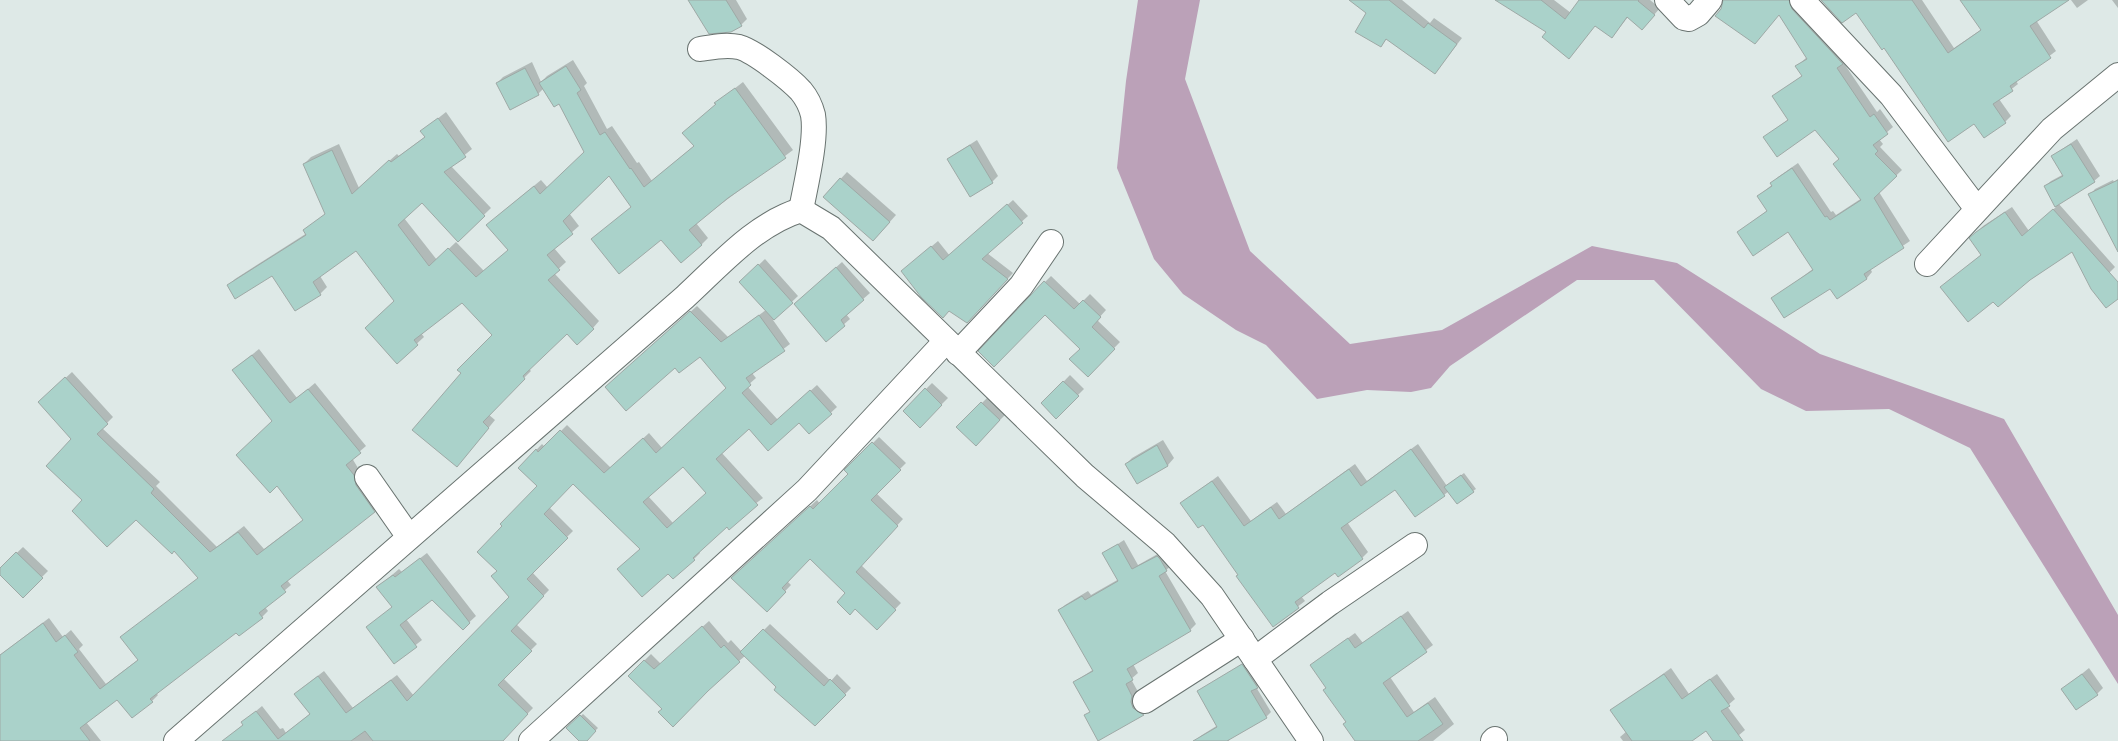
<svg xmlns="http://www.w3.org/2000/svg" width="2118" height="741" viewBox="0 0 2118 741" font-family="'Titillium Web',sans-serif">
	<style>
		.water { fill: #bba1b8 }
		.shadow { fill: #0003; fill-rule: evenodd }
		.building { fill: #aad2ca; stroke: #9ea9a6; fill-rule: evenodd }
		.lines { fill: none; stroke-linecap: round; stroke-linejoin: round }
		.minor-casing { stroke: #697370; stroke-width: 26 }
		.minor { stroke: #fff; stroke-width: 24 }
	</style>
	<rect width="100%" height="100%" fill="#dee9e7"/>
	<path class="water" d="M1138,0H1200L1185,79L1250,251L1350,344L1442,330L1592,246L1677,263L1820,354L2004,419L2118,615V684L1970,448L1889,409L1806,411L1761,389L1654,280H1577L1450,366L1431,388L1411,392L1367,390L1317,399L1266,345L1236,330L1183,294L1154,259L1117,168L1126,81Z"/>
	<g class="shadow">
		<path d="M696,0H736L747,19L741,25Z"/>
		<path d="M1361,0H1402L1430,23L1434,18L1462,38L1435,73L1387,38L1381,46Z"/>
		<path d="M1499,0H1554L1571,13L1581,0H1650L1660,8L1648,22L1628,17L1612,37L1595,25L1548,31Z"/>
		<path d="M1724,0H1796L1848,57L1843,62L1877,112L1880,109L1893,127L1879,139L1883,144L1880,147L1902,170L1879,192L1910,241L1870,268L1872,272L1867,278L1837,298L1830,288L1773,299L1814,268L1789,231L1739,232L1768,210L1758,196L1773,184L1772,183L1778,177L1798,163L1831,212L1833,211L1836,215L1862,198L1840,159L1816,129L1771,132L1789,119L1774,96L1803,75L1797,66L1807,57L1779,13L1755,43L1717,15L1725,3Z"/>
		<path d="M1822,0H1922L1954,48L1982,29L1962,0H2067L2036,20L2056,51L2016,81L2018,84L1999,99L2011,116L2005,122H1974L1885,46L1857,11Z"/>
		<path d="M2071,0H2088L2077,8Z"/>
		<path d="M2112,0H2118V8Z"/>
		<path d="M573,60L587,83L584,86L607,129L612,126L637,163L639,162L652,181L695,145L716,103L743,82L793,150L696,223L708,238L701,245L661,238L593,239L632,207L609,174L569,213L579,226L554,248L566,262L554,273L599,321L593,328L567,332L529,369L531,371L488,414L495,420L464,458L493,335L462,301L421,333L424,337L397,362L396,301L356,249L320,276L327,287L320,294L273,274L228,286L235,279L307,233L305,231L326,213L304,164L311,157L339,144L359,188L397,154L399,156L426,136L422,131L446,112L472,149L451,166L491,208L458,240L422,201L404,218L437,260L456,242L484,271L509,250L495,218L541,180L548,188L585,152L559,103L544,88L538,94L497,83L503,77L532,62L541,82L547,76Z"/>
		<path d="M2077,139L2100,176L2094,181L2058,203L2115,267L2109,273L2073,251L1993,301L1942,287L1982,254L1971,239L1983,226L2012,207L2029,231L2056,207L2045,186L2051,181L2064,174L2052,156Z"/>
		<path d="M977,140L998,176L992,182L949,160L955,154Z"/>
		<path d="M847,172L896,215L879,234L824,197Z"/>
		<path d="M2118,179V249L2090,195L2095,189L2113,180L2114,182Z"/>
		<path d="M1013,200L1028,216L987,253L1013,273L967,322L908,266L938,241L950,256Z"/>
		<path d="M765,259L798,296L773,320L790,344L752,373L756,378L747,386L778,420L817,385L837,407L809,433L799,422L768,449L749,428L721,452L763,498L727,525L699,551L700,553L694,559L673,577L573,482L549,507L573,531L532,572L549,590L516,624L537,644L503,678L533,708L509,733L487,741H223L244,724L243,722L262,706L280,729L283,728L286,733L311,713L302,688L324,671L353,708L397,675L414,696L511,597L499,571L504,526L538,486L519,468L542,444L545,447L567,425L611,468L649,433L662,448L728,388L700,356L675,366L613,381L697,306L728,337L766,310L747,276ZM683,465L708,493L673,523L648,496Z"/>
		<path d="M842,262L870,293L846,314L850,319L826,340L802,298Z"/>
		<path d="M1051,276L1080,304L1090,294L1106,310L1097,320L1120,342L1088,375L1082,349L1045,282Z"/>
		<path d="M259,349L297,398L315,383L366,446L352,458L380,505L287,580L291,585L265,607L268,611L262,617L239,634L236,631L156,693L158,695L152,701L117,698L86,722L101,741H0V655L49,618L63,637L71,630L83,645L79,649L106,684L139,659L199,578L174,549L136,518L84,500L73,439L46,396L72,372L113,417L102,428L160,482L156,486L217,547L244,526L264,549L304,519L273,421L233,370Z"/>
		<path d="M1070,375L1084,389L1056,417L1043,403Z"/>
		<path d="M932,383L948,398L920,426L904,411Z"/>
		<path d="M988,397L1006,414L976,444L958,427Z"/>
		<path d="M879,437L906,463L876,493L903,519L861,565L901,603L877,628L847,593L810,557L787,581L791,585L767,610L739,572L817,500L820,504L849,474L846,470Z"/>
		<path d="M1163,440L1174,458L1168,465L1137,482L1126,464L1132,458Z"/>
		<path d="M1418,444L1447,486L1464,473L1476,489L1473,491H1449L1444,495L1395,488L1347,522L1368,552L1362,558L1336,571L1301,596L1305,601L1274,625L1203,524L1182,503L1218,476L1251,521L1277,502L1286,514L1355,464L1367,481Z"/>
		<path d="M1124,540L1138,565L1163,551L1172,565L1165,571L1196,624L1190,630L1133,664L1138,673L1131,679L1137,690L1136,696L1148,709L1143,714L1099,739L1086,716L1091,711L1074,682L1094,669L1060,610L1065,605L1088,591L1091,595L1119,579L1104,553Z"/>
		<path d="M23,547L48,571L23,596L0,573V569Z"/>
		<path d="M427,553L476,616L463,628L432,599L406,619L422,640L394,662L393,607L378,587L399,569L402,572Z"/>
		<path d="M1408,611L1433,645L1390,677L1414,712L1435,697L1454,724L1433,741H1357L1327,688L1311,665L1355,633L1363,643Z"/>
		<path d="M709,621L728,643L731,640L742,652L770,624L831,681L837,674L851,688L815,725L745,656L739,661L664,709L629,676L651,654L661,664Z"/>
		<path d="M1247,661L1262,682L1256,687L1271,712L1266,717L1230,738L1229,741H1199L1197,739L1202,735L1218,725L1199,692Z"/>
		<path d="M1671,668L1689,694L1717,674L1735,699L1727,706L1745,730L1732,741H1715L1706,729L1690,741H1623L1620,737L1627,731L1612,711Z"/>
		<path d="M2089,668L2103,688L2097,694L2063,689Z"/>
		<path d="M583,714L598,728L585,741H581L567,728Z"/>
	</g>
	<g class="building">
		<path d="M688,0H726L742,26L731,32L709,34Z"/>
		<path d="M1349,0H1389L1424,28L1428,23L1457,44L1435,74L1386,39L1381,47L1355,32L1366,13Z"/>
		<path d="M1495,0H1541L1565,19L1579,0H1639L1638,1L1655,15L1642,30L1627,17L1612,38L1595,26L1569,59L1542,37L1546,32Z"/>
		<path d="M1723,0H1789L1792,9L1843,64L1837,68L1870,117L1874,114L1888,134L1873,145L1878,151L1875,154L1897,176L1874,198L1904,248L1864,274L1867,279L1837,299L1830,289L1784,318L1771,298L1813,270L1788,232L1753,256L1737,232L1767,211L1757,196L1772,186L1770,183L1792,168L1825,217L1827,216L1830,220L1861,200L1833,164L1839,159L1815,130L1777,157L1763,137L1788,120L1772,96L1802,76L1795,66L1807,59L1779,15L1755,44L1715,16L1721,9Z"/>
		<path d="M1821,0H1912L1948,53L1981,30L1960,0H2069L2030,26L2051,58L2010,86L2013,91L1993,104L2006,123L1984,138L1974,124L1948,142L1884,48L1882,50L1856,13L1842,23Z"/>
		<path d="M566,66L581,90L577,93L600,135L605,132L630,169L631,168L644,187L694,146L682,133L716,104L714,103L735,88L786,158L728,198L689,230L702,245L681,263L661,240L619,274L591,239L631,207L609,176L563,221L573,234L547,255L560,270L548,280L594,329L577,345L567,334L523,376L525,379L483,422L489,428L457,467L412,430L461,373L457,370L492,335L462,303L414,340L418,345L397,364L365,328L394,301L356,251L313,282L321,295L295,311L272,276L235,299L227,285L306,235L303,230L325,214L303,164L332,150L352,194L389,160L391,162L425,137L420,131L438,118L466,157L444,172L485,216L458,242L422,203L398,225L429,266L448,248L476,277L508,250L486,225L534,186L540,194L584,152L559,104L554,107L539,83Z"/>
		<path d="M525,68L539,95L510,110L496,83Z"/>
		<path d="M2071,144L2095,182L2055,207L2044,186L2063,176L2051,156Z"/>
		<path d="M970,145L993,183L970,197L947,159Z"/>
		<path d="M840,178L890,222L873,241L823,197Z"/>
		<path d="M2118,180V252L2088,194Z"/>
		<path d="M1007,204L1023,223L982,259L1008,279L967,323L949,311L943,318L921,297L901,271L931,246L943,260Z"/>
		<path d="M2053,209L2118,282V299L2106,308L2091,289L2072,252L2030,280L1998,307L1993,302L1968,322L1940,287L1981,255L1969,238L1976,232L2005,212L2022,236Z"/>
		<path d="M758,264L793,303L774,320L739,282Z"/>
		<path d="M836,267L864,300L841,320L845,326L826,342L794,304Z"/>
		<path d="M1044,281L1074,309L1083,300L1101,317L1092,327L1115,349L1088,377L1069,359L1080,349L1045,315L994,367L978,351Z"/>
		<path d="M690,311L721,342L759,315L785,351L746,378L751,385L742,393L771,425L810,390L832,414L809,434L799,423L768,451L749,429L716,459L758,505L729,530L727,527L693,558L695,560L673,579L668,574L642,597L617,569L640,549L573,484L544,514L568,538L527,579L544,596L511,631L532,651L498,685L528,714L503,741H373L365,731L351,741H222L243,725L241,722L256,711L278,739L310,714L294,694L318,676L346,713L391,680L407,701L509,597L491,576L497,571L477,552L502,526L500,524L537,486L518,468L536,449L538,452L560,430L604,473L643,438L656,453L726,388L700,357L679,373L675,368L626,411L605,387ZM683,467L706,493L667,528L643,502Z"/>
		<path d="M252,355L290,403L308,389L361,453L346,465L354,475L356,485L375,512L281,586L286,592L259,613L263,618L239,636L236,633L150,699L153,702L132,718L117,700L80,728L90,741H0V655L43,623L56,642L65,635L78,652L74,655L100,689L138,660L120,637L198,578L174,551L172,554L136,520L107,547L72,511L82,500L46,466L71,439L38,402L65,377L108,424L97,434L154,489L151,493L210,552L238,532L257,555L303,520L277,486L270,493L236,455L272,421L232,370Z"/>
		<path d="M1063,381L1079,396L1056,419L1041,403Z"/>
		<path d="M925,388L942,405L920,428L903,411Z"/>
		<path d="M981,402L1000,420L976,446L956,427Z"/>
		<path d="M872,442L901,470L871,500L898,526L856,572L896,610L877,630L855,609L850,615L837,602L845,593L810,559L782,588L786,592L767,612L731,578L810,506L813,509L848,474L844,470Z"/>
		<path d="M1157,445L1168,466L1137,484L1125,464Z"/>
		<path d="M1411,449L1445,496L1415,517L1395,490L1341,528L1363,559L1338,577L1335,573L1295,602L1299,608L1273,627L1236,576L1238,575L1203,525L1198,528L1180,503L1212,481L1244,526L1271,507L1279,519L1349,469L1361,486Z"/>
		<path d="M1461,475L1474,492L1457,504L1444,487Z"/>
		<path d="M1118,544L1132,569L1157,556L1160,559L1167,571L1159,576L1191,631L1127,669L1133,680L1126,684L1132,696L1131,702L1133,708L1144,715L1098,741L1084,715L1090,712L1073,682L1093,671L1058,610L1082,596L1085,600L1118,581L1102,553Z"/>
		<path d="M16,552L43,578L23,598L0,575V568Z"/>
		<path d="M420,558L470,623L463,630L432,600L400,625L417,647L394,664L366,627L392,607L376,587L393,575L395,577Z"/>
		<path d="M1401,616L1427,652L1383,683L1407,717L1428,703L1443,724L1418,741H1355L1343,724L1346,722L1323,690L1326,688L1310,665L1348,638L1355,648Z"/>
		<path d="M702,626L721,648L724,645L740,662L708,691L673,727L658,712L662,709L628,676L644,660L654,669Z"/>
		<path d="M763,629L824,686L830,679L846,695L815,726L774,690L776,687L740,652Z"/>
		<path d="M1242,664L1258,688L1251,691L1267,718L1227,741H1193L1217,727L1197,691Z"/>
		<path d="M1664,674L1682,699L1710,679L1730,706L1721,711L1743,741H1713L1706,731L1692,741H1632L1610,710Z"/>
		<path d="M2082,674L2098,695L2076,710L2061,689Z"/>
		<path d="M580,715L596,731L587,741H579L566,728Z"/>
	</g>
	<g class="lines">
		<defs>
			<g id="minor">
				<path d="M1667,0L1684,18L1689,19L1698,14L1710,0"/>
				<path d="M1802,0L1891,95L1977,209"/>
				<path d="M700,49C713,47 726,44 739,47C754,51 790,79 801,91C806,97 811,107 813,115C817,139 806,184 801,210"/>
				<path d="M1927,264L2052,129L2118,75"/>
				<path d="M958,353L1021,286L1051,242"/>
				<path d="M367,477L409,537"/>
				<path d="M1255,659L1330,603L1415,545"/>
				<path d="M1145,701L1242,639"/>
				<path d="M176,741L685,297C720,265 755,224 801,210L831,228L1085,476L1165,544L1212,596L1311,741"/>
				<path d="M531,741L807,490L946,341"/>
				<path d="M1493,741L1495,739"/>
			</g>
		</defs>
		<use href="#minor" class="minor-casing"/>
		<use href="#minor" class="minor"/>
	</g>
</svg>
